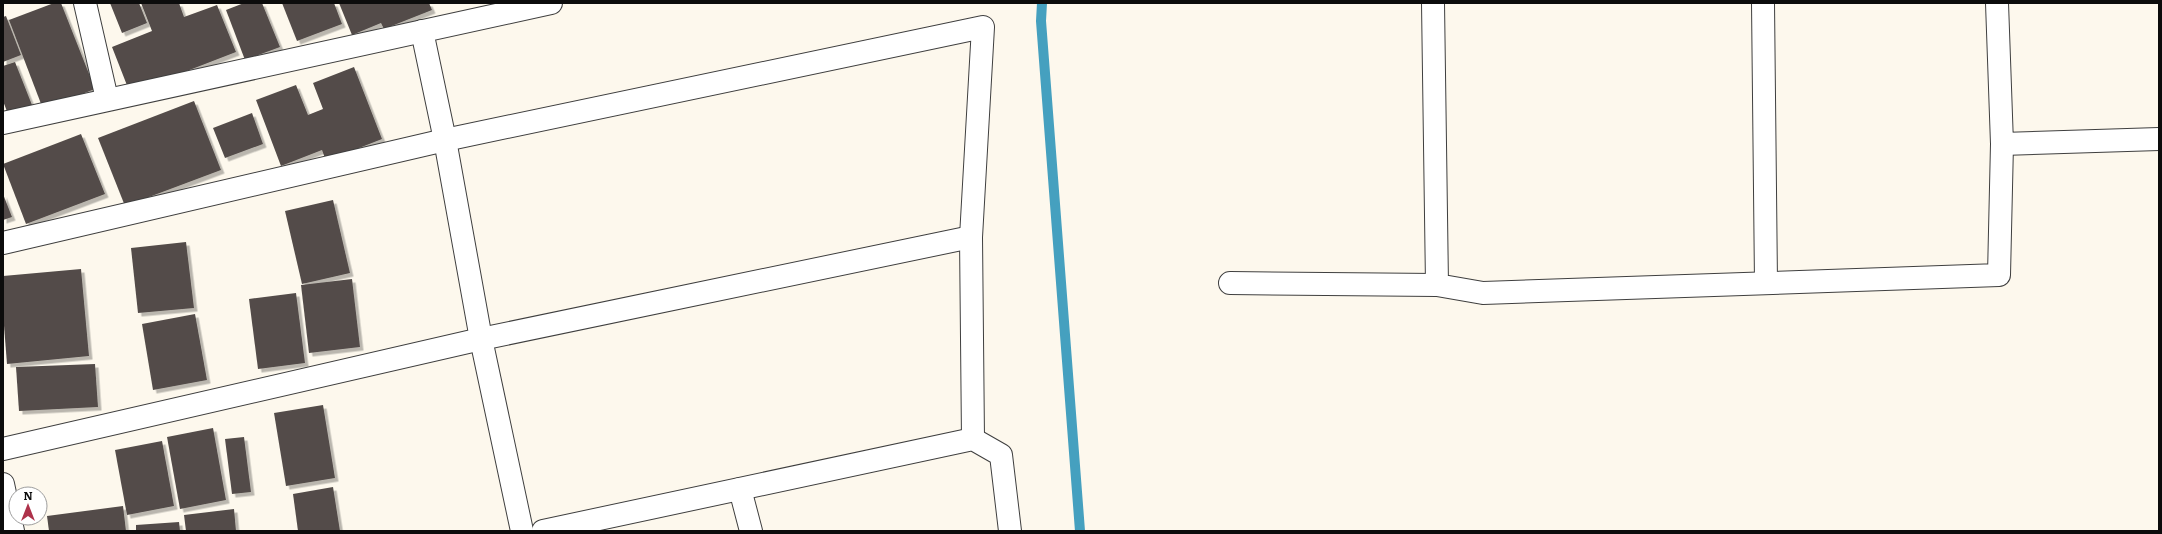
<svg xmlns="http://www.w3.org/2000/svg" width="2162" height="534" viewBox="0 0 2162 534" font-family="Literata,serif">
	<style>
		.lines { fill: none; stroke-linecap: round; stroke-linejoin: round }
		.stream { stroke: #45a0bf; stroke-width: 10 }
		.building { fill: #534c49; filter: url(#shadow) }
		.street-casing { stroke: #3f3f3f; stroke-width: 24 }
		.street { stroke: #fff; stroke-width: 22 }
	</style>
	<defs>
		<filter id="shadow"><feDropShadow dx="3.5" dy="3.5" stdDeviation="0" flood-color="#0004"/></filter>
	</defs>
	<rect width="100%" height="100%" fill="#fdf8ed"/>
	<g class="lines">
		<path class="stream" d="M1042,3L1041,21L1080,531"/>
	</g>
	<g class="building">
		<path d="M54,3H61L95,89L43,109L9,20Z"/>
		<path d="M110,3H139L147,23L122,33Z"/>
		<path d="M141,3H179L184,17L217,5L236,52L130,93L112,47L152,31Z"/>
		<path d="M244,3H262L280,47L245,60L226,10Z"/>
		<path d="M282,3H334L342,24L297,41Z"/>
		<path d="M339,3H429L432,10L384,29L381,23L352,35Z"/>
		<path d="M6,16L21,55L3,62V17Z"/>
		<path d="M15,62L32,105L8,114L3,101V66Z"/>
		<path d="M354,67L382,139L326,161L322,150L281,166L256,100L296,85L308,115L323,109L313,83Z"/>
		<path d="M194,101L221,170L125,206L98,138Z"/>
		<path d="M252,113L263,144L225,158L213,128Z"/>
		<path d="M81,134L105,194L26,224L3,164Z"/>
		<path d="M3,194L12,217L3,220Z"/>
		<path d="M333,200L350,273L302,284L285,211Z"/>
		<path d="M186,242L194,308L138,313L131,248Z"/>
		<path d="M81,269L89,356L7,364L3,313V276Z"/>
		<path d="M352,279L360,347L309,353L301,285Z"/>
		<path d="M296,293L305,363L258,369L249,299Z"/>
		<path d="M195,314L207,380L153,390L142,324Z"/>
		<path d="M95,364L98,407L19,411L16,367Z"/>
		<path d="M323,405L335,478L286,486L274,413Z"/>
		<path d="M213,428L226,500L180,509L167,437Z"/>
		<path d="M244,437L251,492L232,494L225,439Z"/>
		<path d="M162,441L174,506L127,515L115,450Z"/>
		<path d="M333,487L340,531H298L293,494Z"/>
		<path d="M123,506L126,531H49L47,516Z"/>
		<path d="M234,509L236,531H186L184,515Z"/>
		<path d="M179,522L180,531H136V525Z"/>
	</g>
	<g class="lines">
		<defs>
			<g id="street">
				<path d="M85,3L107,99"/>
				<path d="M1433,3L1437,285L1483,293L1999,275L2002,144"/>
				<path d="M1763,3L1766,283"/>
				<path d="M1997,3L2002,144L2159,139"/>
				<path d="M422,31L445,140L481,339L522,531"/>
				<path d="M3,123L551,3"/>
				<path d="M3,243L445,140L983,27L971,237L973,439"/>
				<path d="M1230,283L1437,285"/>
				<path d="M3,449L481,339L971,237"/>
				<path d="M3,484L13,531"/>
				<path d="M740,489L751,531"/>
				<path d="M543,531L973,439L1001,455L1010,531"/>
			</g>
		</defs>
		<use href="#street" class="street-casing"/>
		<use href="#street" class="street"/>
	</g>
	<rect width="2162" height="534" fill="none" stroke="#0c0c0c" stroke-width="8"/>
	<g transform="translate(28 506)"><circle r="19" fill="#ffffff" stroke="#9e9e9e"/>
	<path d="M0-3L7 15L0 10L-7 15Z" fill="#ae324a"/>
	<text y="-6" font-size="11" font-weight="bold" text-anchor="middle" fill="#0c0c0c">N</text>
	</g>
</svg>
